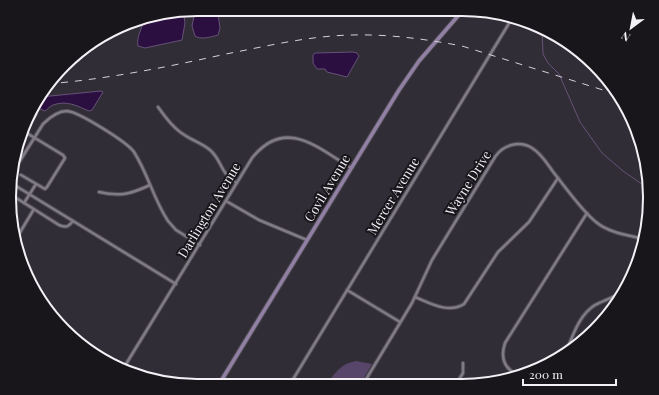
<svg xmlns="http://www.w3.org/2000/svg" width="659" height="395" viewBox="0 0 659 395" font-family="'Playfair Display',serif">
	<style>
		.green { fill: #574669 }
		.water { fill: #2a0f40; stroke: #665277 }
		.lines { fill: none; stroke-linecap: round; stroke-linejoin: round }
		.stream { stroke: #665277; stroke-width: 1 }
		.minor-casing { stroke: #4d4a52; stroke-width: 4.5 }
		.secondary-casing { stroke: #4d4a52; stroke-width: 5.5 }
		.minor { stroke: #807b86; stroke-width: 2.5 }
		.secondary { stroke: #9180a4; stroke-width: 3.5 }
		.rail { stroke: #d4d1d8; stroke-width: 1; stroke-dasharray: 7 7; stroke-linecap: butt }
		.labels { text-anchor: middle; stroke-width: 4; stroke-linejoin: round; paint-order: stroke }
		.street-label { font-size: 13px; fill: #f3f0f6; stroke: #18161b }
		.rim { fill: none; stroke: #f3f0f6; stroke-width: 2 }
	</style>
	<rect width="100%" height="100%" fill="#312d36"/>
	<path class="green" d="M356,361L372,364L359,386H326C335,373 340,364 356,361Z"/>
	<g class="water">
		<path d="M171,13H180L184,16L185,23L182,40L145,48L138,46C136,36 143,28 144,18Z"/>
		<path d="M213,13L218,14L220,28L218,35C211,37 201,40 195,36L192,26L194,16L196,14Z"/>
		<path d="M353,52L357,53L359,56L347,77L327,72L325,69H317L313,63V55L315,53Z"/>
		<path d="M101,91L103,92L92,110L89,111C77,106 67,100 53,105C50,106 48,109 45,111L40,109L36,105L40,97Z"/>
	</g>
	<g class="lines">
		<path class="stream" d="M542,29L543,54L548,63L559,74L580,122L602,153L623,171L646,187"/>
		<defs>
			<g id="minor">
				<path d="M158,107C166,118 174,129 186,136C194,141 203,144 210,150C222,160 220,174 237,183"/>
				<path d="M18,143L36,114L32,112"/>
				<path d="M13,172L43,124C49,118 58,111 67,111C79,112 127,142 134,152C148,174 154,200 168,221L176,230L200,245"/>
				<path d="M21,175L45,189L47,187L65,158L63,155L25,132"/>
				<path d="M11,183L176,284"/>
				<path d="M99,192C120,197 131,194 150,185"/>
				<path d="M10,194L59,225C66,228 68,227 73,221"/>
				<path d="M226,201L259,220L307,240"/>
				<path d="M24,203L36,184"/>
				<path d="M16,239L34,209"/>
				<path d="M347,290L400,322"/>
				<path d="M415,297C430,303 448,314 464,304L498,252L529,222L558,178"/>
				<path d="M566,352C573,335 579,315 595,305C605,300 615,297 623,291"/>
				<path d="M123,369L252,158C285,117 317,147 351,168"/>
				<path d="M514,373C503,366 501,355 505,343L587,213"/>
				<path d="M289,386L508,25L512,17"/>
				<path d="M362,386L412,303L432,260L495,157C503,145 519,140 532,148C542,154 548,165 554,173C566,188 582,211 596,222C609,233 628,235 644,239"/>
				<path d="M455,386L463,373V363"/>
			</g>
			<path id="secondary" d="M218,386L399,90L419,61L464,9"/>
		</defs>
		<use href="#minor" class="minor-casing"/>
		<use href="#secondary" class="secondary-casing"/>
		<use href="#minor" class="minor"/>
		<use href="#secondary" class="secondary"/>
		<path class="rail" d="M47,84C108,79 167,67 226,54C267,46 309,36 351,35C389,34 425,39 462,46L619,95"/>
	</g>
	<g class="labels">
		<g class="street-label">
			<text transform="translate(468 183) rotate(-58)" y="5">Wayne Drive</text>
			<text transform="translate(327 188) rotate(-59)" y="5">Covil Avenue</text>
			<text transform="translate(393 196) rotate(-59)" y="5">Mercer Avenue</text>
			<text transform="translate(209 210) rotate(-59)" y="5">Darlington Avenue</text>
		</g>
	</g>
	<path d="M0 0H659V395H0ZM197 16H462A181 181 0 0 1 643 197V198A181 181 0 0 1 462 379H197A181 181 0 0 1 16 198V197A181 181 0 0 1 197 16Z" fill="#18161b" fill-rule="evenodd"/>
	<path class="rim" d="M197 16H462A181 181 0 0 1 643 197V198A181 181 0 0 1 462 379H197A181 181 0 0 1 16 198V197A181 181 0 0 1 197 16Z"/>
	<g transform="translate(631 28) rotate(212)" stroke="#18161b" stroke-width="3" paint-order="stroke">
	<path d="M0-3L7 15L0 10L-7 15Z" fill="#f3f0f6"/>
	<text y="-6" font-size="11" font-weight="bold" text-anchor="middle" fill="#f3f0f6">N</text>
	</g>
	<path d="M523 379v6h93v-6" fill="none" stroke="#f3f0f6" stroke-width="2"/>
	<text x="529" y="379" font-size="12" fill="#f3f0f6" stroke="#18161b" stroke-width="3" paint-order="stroke">200 m</text>
</svg>
